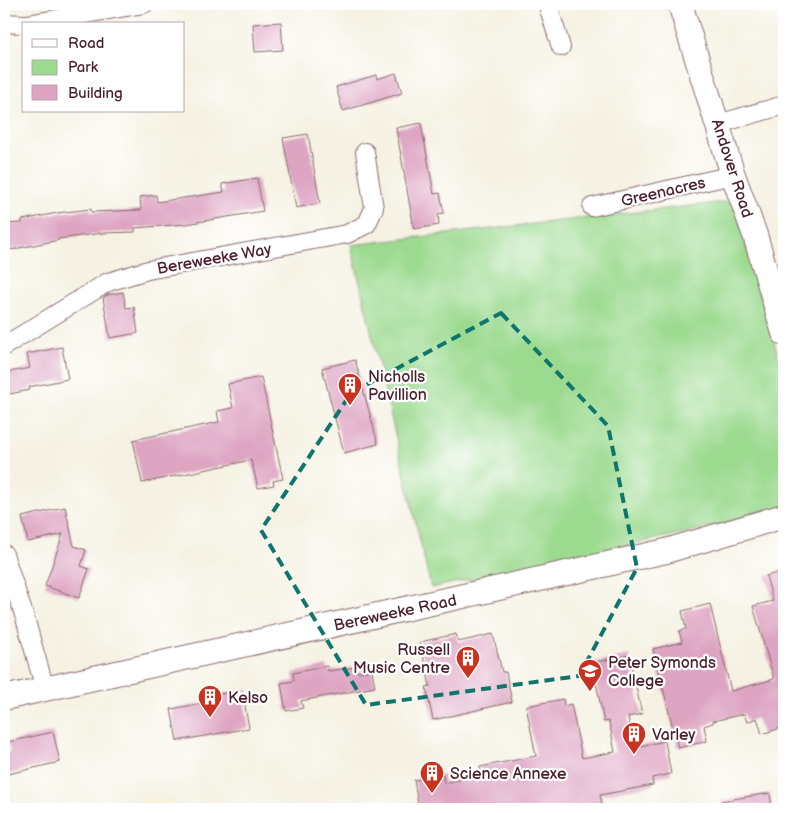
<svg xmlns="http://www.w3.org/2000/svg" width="788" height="813" viewBox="0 0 788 813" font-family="'Balsamiq Sans',sans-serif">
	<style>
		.green { fill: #9cda90; stroke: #737c5e }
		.building { fill: #dea5c3 }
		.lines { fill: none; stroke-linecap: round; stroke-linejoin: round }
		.minor-casing { stroke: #86696b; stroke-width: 20 }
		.secondary-casing { stroke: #86696b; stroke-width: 26 }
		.minor { stroke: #fff; stroke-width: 18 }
		.secondary { stroke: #fff; stroke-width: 24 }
		.marked { fill: none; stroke: #0f766e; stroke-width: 4; stroke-dasharray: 10 6; stroke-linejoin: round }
		.labels { text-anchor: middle; stroke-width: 4.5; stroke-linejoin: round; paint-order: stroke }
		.street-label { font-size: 16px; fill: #4a1f2b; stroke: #fff }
		.poi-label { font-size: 16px; fill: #4a1f2b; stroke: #fff; text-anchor: start }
	</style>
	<rect width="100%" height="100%" fill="#fff"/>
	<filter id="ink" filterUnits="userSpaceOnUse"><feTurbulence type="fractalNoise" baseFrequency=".02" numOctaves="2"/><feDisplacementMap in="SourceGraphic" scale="10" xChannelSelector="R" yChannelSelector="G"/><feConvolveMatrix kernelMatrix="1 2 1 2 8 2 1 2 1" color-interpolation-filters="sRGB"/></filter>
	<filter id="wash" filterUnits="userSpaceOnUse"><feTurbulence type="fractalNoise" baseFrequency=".0096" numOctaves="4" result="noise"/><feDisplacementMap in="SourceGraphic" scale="20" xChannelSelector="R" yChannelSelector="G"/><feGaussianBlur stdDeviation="1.12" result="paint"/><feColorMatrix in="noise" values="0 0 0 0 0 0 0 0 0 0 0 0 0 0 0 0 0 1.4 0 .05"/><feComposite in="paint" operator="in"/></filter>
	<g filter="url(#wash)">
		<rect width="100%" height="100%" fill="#f5f2e3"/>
		<path class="green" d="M733,201L784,376V511L431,588L351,245Z"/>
		<g id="blocks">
			<g class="building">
				<path d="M281,22L283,50L255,52L253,24Z"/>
				<path d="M396,73L402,93L343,111L336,87L376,75L377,79Z"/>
				<path d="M421,123L434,194L440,193L444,213L438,214L439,225L414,229L396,128Z"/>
				<path d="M308,134L320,203L296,208L283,138Z"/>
				<path d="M257,178L263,211L186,224L135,228V232L103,233L58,239L59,240L19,248V249L4,250V224L22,223V220L57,213L91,209V212L141,210L140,197L156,195L157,202L224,192L222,184Z"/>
				<path d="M123,292L126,308L134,307L138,333L110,338L103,298L107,295Z"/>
				<path d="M62,347L68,379L29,387L30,390L4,395V373L30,368L27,354Z"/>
				<path d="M355,360L378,444L344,453L322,368Z"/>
				<path d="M261,377L283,479L273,481L274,485L258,488L251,460L142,483L133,440L219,422L217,411L233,408L228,384Z"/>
				<path d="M65,507L74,546L86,550L81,566L89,569L79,598L45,586L63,534L28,542L22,517Z"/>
				<path d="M784,571V727L762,734L757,718L747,722L744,714L713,721V723L704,726L707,741L678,748L653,649L682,642L679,631L686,629L682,611L710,604L731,691L774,679L753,606L773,601L766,576Z"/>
				<path d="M456,634L458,642L493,634L502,672H506L512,702L433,720L426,687L430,686L420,642Z"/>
				<path d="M629,655L642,714L628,717L634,747L665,741L671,774L652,778L653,785L600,795L603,809H419L414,780L443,775L444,783L481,775L480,767L536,756L526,706L563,699L564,706L571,704L582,758L615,752L609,721L604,722L592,663Z"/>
				<path d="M327,666L328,671L356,667L357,672L372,670L375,687L301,701L303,708L286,711L281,683L294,681L293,673Z"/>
				<path d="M242,690L249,728L177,741L171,709L210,702L209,696Z"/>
				<path d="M53,732L60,762L4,775V754L10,752L8,742Z"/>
				<path d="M770,793L772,809H722L721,801Z"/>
			</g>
		</g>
	</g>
	<g filter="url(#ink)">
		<use href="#blocks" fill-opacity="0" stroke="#86696b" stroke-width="1"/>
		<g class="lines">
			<defs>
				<g id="minor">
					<path d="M549,4V9L561,47"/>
					<path d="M4,23L24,24"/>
					<path d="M27,24L144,4"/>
					<path d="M718,124L784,105"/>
					<path d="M592,207L733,175"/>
					<path d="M4,346L108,282L148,270L347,234L367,224L374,208L365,152"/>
					<path d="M4,554L25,618L45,689"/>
				</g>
				<g id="secondary">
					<path d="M680,4L733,175L755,235L784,333"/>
					<path d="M4,698L666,551L784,516"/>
				</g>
			</defs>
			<use href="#minor" class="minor-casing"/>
			<use href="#secondary" class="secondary-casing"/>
			<use href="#minor" class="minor"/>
			<use href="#secondary" class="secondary"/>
		</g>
	</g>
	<path class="marked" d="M501,313L608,426L637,568L579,676L366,705L261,530L351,393Z"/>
	<defs>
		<symbol id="building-pin" viewBox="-11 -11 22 30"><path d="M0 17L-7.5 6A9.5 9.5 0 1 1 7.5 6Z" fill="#c8321e" stroke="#fff"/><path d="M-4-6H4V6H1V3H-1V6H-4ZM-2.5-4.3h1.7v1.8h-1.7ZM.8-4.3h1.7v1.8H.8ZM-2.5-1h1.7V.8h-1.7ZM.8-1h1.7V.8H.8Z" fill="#fff"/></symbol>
		<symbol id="university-pin" viewBox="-11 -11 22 30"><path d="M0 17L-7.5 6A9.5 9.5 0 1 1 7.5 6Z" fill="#c8321e" stroke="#fff"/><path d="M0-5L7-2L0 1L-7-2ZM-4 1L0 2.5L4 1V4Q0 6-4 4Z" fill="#fff"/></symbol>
	</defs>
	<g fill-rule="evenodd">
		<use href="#building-pin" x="336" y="371" width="28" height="38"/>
		<use href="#building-pin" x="454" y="644" width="28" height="38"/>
		<use href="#university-pin" x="576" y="657" width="28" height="38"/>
		<use href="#building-pin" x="196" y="683" width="28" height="38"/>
		<use href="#building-pin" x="620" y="720" width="28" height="38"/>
		<use href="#building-pin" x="418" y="759" width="28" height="38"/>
	</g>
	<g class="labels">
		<g class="street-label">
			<text transform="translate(733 168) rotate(72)" y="6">Andover Road</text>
			<text transform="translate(663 191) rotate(-13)" y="6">Greenacres</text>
			<text transform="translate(214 258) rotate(-10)" y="6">Bereweeke Way</text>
			<text transform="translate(395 612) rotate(-12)" y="6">Bereweeke Road</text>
		</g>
		<g class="poi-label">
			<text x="368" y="382">Nicholls<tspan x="368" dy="18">Pavillion</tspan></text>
			<text x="450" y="655" text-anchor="end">Russell<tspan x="450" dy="18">Music Centre</tspan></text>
			<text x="608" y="668">Peter Symonds<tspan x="608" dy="18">College</tspan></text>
			<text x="228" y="703">Kelso</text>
			<text x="652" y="740">Varley</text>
			<text x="450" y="779">Science Annexe</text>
		</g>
	</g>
	<rect width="788" height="813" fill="none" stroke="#fff" stroke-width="20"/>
	<rect x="22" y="22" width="162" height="90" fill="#ffffff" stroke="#b7a5aa"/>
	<rect x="32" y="39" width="25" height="8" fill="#ffffff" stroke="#b7a5aa"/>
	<text x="68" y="48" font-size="15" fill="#4a1f2b">Road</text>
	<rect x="32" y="60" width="25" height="15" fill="#9cda90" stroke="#b7a5aa"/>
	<text x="68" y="72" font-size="15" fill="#4a1f2b">Park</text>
	<rect x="32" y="85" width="25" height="15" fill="#dea5c3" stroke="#b7a5aa"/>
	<text x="68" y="98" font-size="15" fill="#4a1f2b">Building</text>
</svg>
